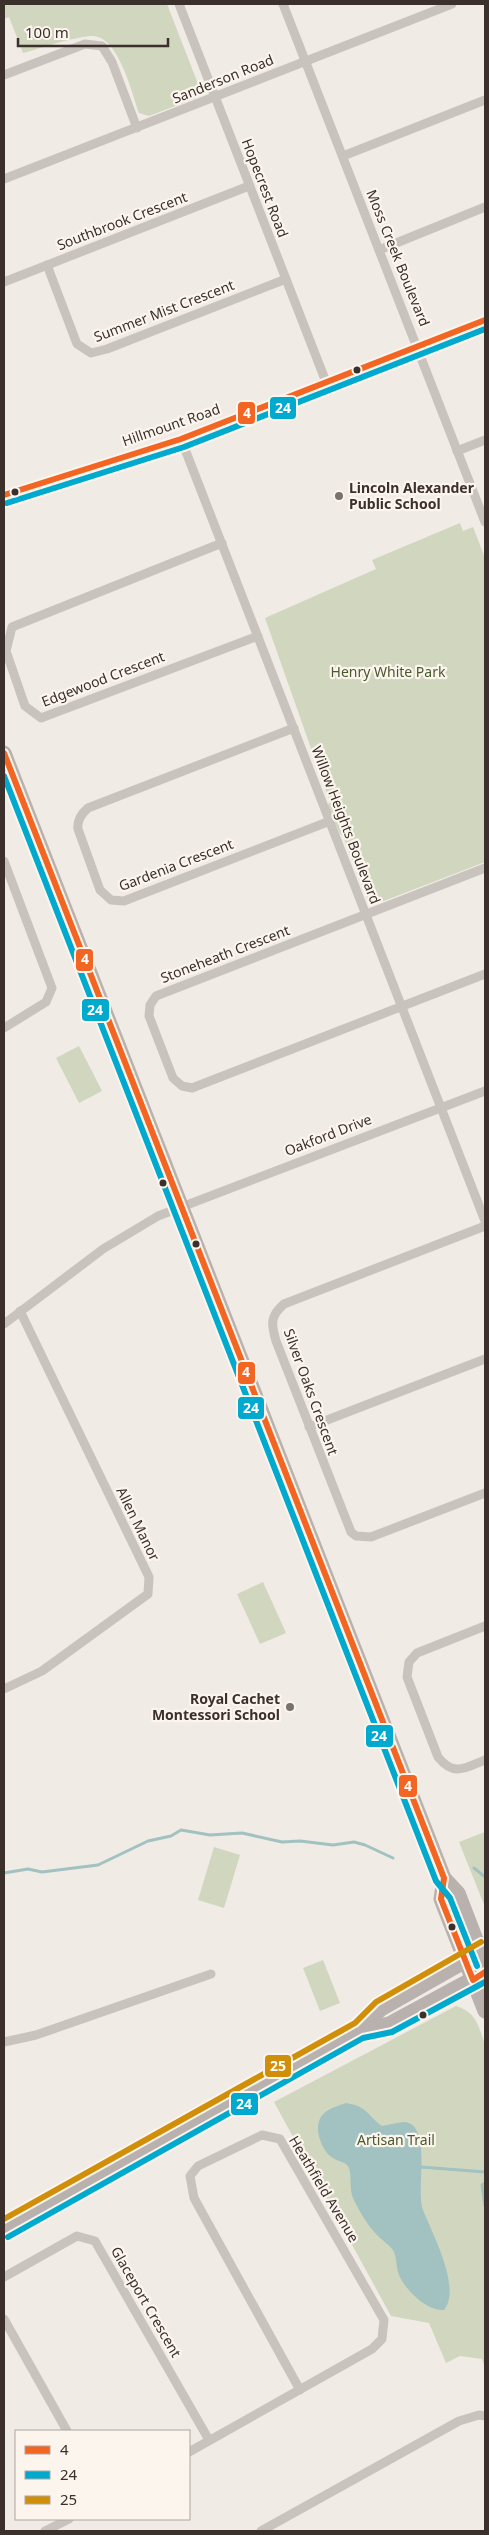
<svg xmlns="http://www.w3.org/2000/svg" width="489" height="2535" viewBox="0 0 489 2535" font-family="'Noto Sans',sans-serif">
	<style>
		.green { fill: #d1d6bf }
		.water { fill: #a1c2c1 }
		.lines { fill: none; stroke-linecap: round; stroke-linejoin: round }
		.stream { stroke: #a1c2c1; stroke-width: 3 }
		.street { stroke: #c9c3be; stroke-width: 9 }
		.primary { stroke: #b8b1ad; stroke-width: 15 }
		.bus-1-casing { stroke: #fbf5ee; stroke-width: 10 }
		.bus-2-casing { stroke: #fbf5ee; stroke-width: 10 }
		.bus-3-casing { stroke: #fbf5ee; stroke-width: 10 }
		.bus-1 { stroke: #f26522; stroke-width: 6 }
		.bus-2 { stroke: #00a9ce; stroke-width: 6 }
		.bus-3 { stroke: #d18e09; stroke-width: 6 }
		.bus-dot { fill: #3b302b; stroke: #fbf5ee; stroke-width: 2 }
		.poi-dot { fill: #7a716c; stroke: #fbf5ee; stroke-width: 2 }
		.labels { text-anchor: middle; stroke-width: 4.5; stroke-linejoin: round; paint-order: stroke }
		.street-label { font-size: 14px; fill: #3b302b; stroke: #fbf5ee }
		.poi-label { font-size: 14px; font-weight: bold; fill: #3b302b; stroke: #fbf5ee; text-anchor: start }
		.park-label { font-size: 14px; fill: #4a5a2e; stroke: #fbf5ee }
		.line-badge { stroke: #fbf5ee; stroke-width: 2 }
		.badge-label { font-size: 14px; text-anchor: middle; font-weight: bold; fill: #fff }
	</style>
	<rect width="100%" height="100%" fill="#f0ebe5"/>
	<g class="green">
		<path d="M4,4H167L200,89L196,98L149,116L139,113C132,93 118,34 91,36C69,38 45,47 23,53L9,17L4,19Z"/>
		<path d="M460,523L463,531L473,527L485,558V862L376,904L367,898L343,836L340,834L327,806L330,802L265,618L376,569L372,560Z"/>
		<path d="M79,1046L102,1091L79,1103L56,1058Z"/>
		<path d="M263,1582L286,1633L260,1644L237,1594Z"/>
		<path d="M485,1832V1907L459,1842Z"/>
		<path d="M214,1847L240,1855L224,1908L198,1900Z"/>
		<path d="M323,1960L340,2003L320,2011L303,1968Z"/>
		<path d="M456,2006C476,2012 479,2026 485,2045V2368L482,2359L460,2356L446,2363L429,2323L391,2316L274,2102Z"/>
	</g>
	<path class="water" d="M346,2103C367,2106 367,2115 382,2126C389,2125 398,2122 405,2122C433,2126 415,2190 423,2210C432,2233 462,2288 444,2310C427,2311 406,2291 399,2275C396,2268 397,2259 394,2252C391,2246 383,2241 378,2236C368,2226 359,2211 353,2198C349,2188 352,2177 349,2168C346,2161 338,2162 333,2158C324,2153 318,2138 318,2129C318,2111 332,2108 346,2103Z"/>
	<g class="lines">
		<g class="stream">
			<path d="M474,1868L485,1877"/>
			<path d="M4,1873L28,1869L42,1872L98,1865L148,1841L171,1836L181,1830L210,1835L242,1833L282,1842L300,1841L333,1845L354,1842L365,1845L393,1858"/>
			<path d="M421,2167L485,2172"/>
			<path d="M485,2183L482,2185L485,2206"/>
		</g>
		<g class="street">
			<path d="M179,4L326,382"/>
			<path d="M283,4L485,522"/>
			<path d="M4,75L85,44L102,46L112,62L137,128"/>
			<path d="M343,156L485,100"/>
			<path d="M4,179L452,4"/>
			<path d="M379,250L485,207"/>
			<path d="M47,265L77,344L91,353L107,349L286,279"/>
			<path d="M4,282L249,186"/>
			<path d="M181,439L485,1221"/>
			<path d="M457,451L485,440"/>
			<path d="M4,495L181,439L485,320"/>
			<path d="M222,543L12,627L6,651L25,706L41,718L258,636"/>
			<path d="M294,728L88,808C81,814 77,820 78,829L100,890L111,900L124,901L330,821"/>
			<path d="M4,861L52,988L46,1002L4,1028"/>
			<path d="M485,868L156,996L150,1005L149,1016L173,1078L182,1086L192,1088L485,974"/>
			<path d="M485,1226L284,1304C270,1316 271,1324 276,1341L351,1532L356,1536L371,1537L485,1493"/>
			<path d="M4,1324L103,1249L158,1216L485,1091"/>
			<path d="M309,1427L485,1359"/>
			<path d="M485,1626L417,1653L409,1662L407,1677L438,1757C454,1777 465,1768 485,1760"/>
			<path d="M4,1689L42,1671L148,1594L149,1577L20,1311"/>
			<path d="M4,2042L36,2035L211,1974"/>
			<path d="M4,2277L77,2236L95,2241L209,2440"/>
			<path d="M4,2319L67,2431"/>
			<path d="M189,2452L372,2349L382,2339L384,2320L280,2139L262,2135L198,2166L190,2176L194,2198L300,2390"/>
			<path d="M45,2531L69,2519"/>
			<path d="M261,2531L459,2421L479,2415L485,2416"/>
		</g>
		<g class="primary">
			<path d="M4,753L444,1878L458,1893L485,1963"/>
			<path d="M444,1878L441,1899L485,2011"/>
			<path d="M360,2030L381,2009L485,1950"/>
			<path d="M4,2229L360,2030L389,2024L485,1972"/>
		</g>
		<defs>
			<g id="bus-1">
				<path d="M4,495L181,439L485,320"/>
				<path d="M4,753L444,1878L441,1899L473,1980L485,1972"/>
			</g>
			<g id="bus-2">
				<path d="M7,503L184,447L485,329"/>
				<path d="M4,776L436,1881L450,1898L477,1966"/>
				<path d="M8,2237L363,2038L392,2032L485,1982"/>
			</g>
			<path id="bus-3" d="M4,2219L355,2023L376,2002L481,1942"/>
		</defs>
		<use href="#bus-1" class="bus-1-casing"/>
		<use href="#bus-2" class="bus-2-casing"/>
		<use href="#bus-3" class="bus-3-casing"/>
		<use href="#bus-1" class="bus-1"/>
		<use href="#bus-2" class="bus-2"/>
		<use href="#bus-3" class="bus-3"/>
	</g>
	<g class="bus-dot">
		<circle cx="357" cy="370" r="4.5"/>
		<circle cx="15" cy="492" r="4.5"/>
		<circle cx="163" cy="1183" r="4.5"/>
		<circle cx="196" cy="1244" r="4.5"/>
		<circle cx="452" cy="1927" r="4.5"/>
		<circle cx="423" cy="2015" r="4.5"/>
	</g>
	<g class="poi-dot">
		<circle cx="339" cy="496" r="5"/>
		<circle cx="290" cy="1707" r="5"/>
	</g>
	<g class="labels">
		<g class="street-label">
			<text transform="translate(223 79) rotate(-22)" y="5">Sanderson Road</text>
			<text transform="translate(265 188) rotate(69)" y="5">Hopecrest Road</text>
			<text transform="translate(122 221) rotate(-21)" y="5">Southbrook Crescent</text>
			<text transform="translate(398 258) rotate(68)" y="5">Moss Creek Boulevard</text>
			<text transform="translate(164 311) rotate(-21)" y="5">Summer Mist Crescent</text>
			<text transform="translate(171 425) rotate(-19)" y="5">Hillmount Road</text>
			<text transform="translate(103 679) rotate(-21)" y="5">Edgewood Crescent</text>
			<text transform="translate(346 825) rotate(69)" y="5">Willow Heights Boulevard</text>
			<text transform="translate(176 865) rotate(-21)" y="5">Gardenia Crescent</text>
			<text transform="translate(225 954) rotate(-21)" y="5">Stoneheath Crescent</text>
			<text transform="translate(328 1135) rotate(-21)" y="5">Oakford Drive</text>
			<text transform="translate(311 1392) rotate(70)" y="5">Silver Oaks Crescent</text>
			<text transform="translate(138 1524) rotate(64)" y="5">Allen Manor</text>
			<text transform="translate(324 2189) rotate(59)" y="5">Heathfield Avenue</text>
			<text transform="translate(146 2302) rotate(60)" y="5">Glaceport Crescent</text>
		</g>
		<g class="poi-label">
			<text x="349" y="493">Lincoln Alexander<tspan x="349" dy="16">Public School</tspan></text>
			<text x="280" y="1704" text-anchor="end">Royal Cachet<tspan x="280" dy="16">Montessori School</tspan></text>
		</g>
		<g class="park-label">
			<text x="388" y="677">Henry White Park</text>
			<text x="396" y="2145">Artisan Trail</text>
		</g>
	</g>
	<g class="line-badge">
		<rect x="269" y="396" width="28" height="24" rx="5" fill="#00a9ce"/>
		<rect x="237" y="401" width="19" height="24" rx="5" fill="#f26522"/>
		<rect x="75" y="948" width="19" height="24" rx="5" fill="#f26522"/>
		<rect x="81" y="998" width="29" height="24" rx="5" fill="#00a9ce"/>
		<rect x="237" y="1361" width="19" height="24" rx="5" fill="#f26522"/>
		<rect x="237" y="1396" width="28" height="24" rx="5" fill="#00a9ce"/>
		<rect x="365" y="1724" width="29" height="24" rx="5" fill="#00a9ce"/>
		<rect x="398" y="1774" width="20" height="24" rx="5" fill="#f26522"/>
		<rect x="264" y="2054" width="28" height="24" rx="5" fill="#d18e09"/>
		<rect x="230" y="2092" width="29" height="24" rx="5" fill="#00a9ce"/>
	</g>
	<g class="badge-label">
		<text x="283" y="413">24</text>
		<text x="247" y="418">4</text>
		<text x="85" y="964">4</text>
		<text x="95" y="1015">24</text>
		<text x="246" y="1377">4</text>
		<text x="251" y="1413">24</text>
		<text x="379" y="1741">24</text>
		<text x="408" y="1791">4</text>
		<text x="278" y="2071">25</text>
		<text x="244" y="2109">24</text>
	</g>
	<rect width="489" height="2535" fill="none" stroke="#3b302b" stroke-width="10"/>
	<rect x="15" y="2430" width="175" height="90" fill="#fbf5ee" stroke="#aea6a0"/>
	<rect x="25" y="2446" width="25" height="8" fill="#f26522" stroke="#aea6a0"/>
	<text x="60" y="2455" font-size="15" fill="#3b302b">4</text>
	<rect x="25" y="2471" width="25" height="8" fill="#00a9ce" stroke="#aea6a0"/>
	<text x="60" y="2480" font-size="15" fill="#3b302b">24</text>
	<rect x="25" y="2496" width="25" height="8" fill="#d18e09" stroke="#aea6a0"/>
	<text x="60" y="2505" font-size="15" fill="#3b302b">25</text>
	<path d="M18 38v8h150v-8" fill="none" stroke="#3b302b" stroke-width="2.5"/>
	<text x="25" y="38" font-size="15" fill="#3b302b" stroke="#fbf5ee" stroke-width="4" paint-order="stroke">100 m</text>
</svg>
